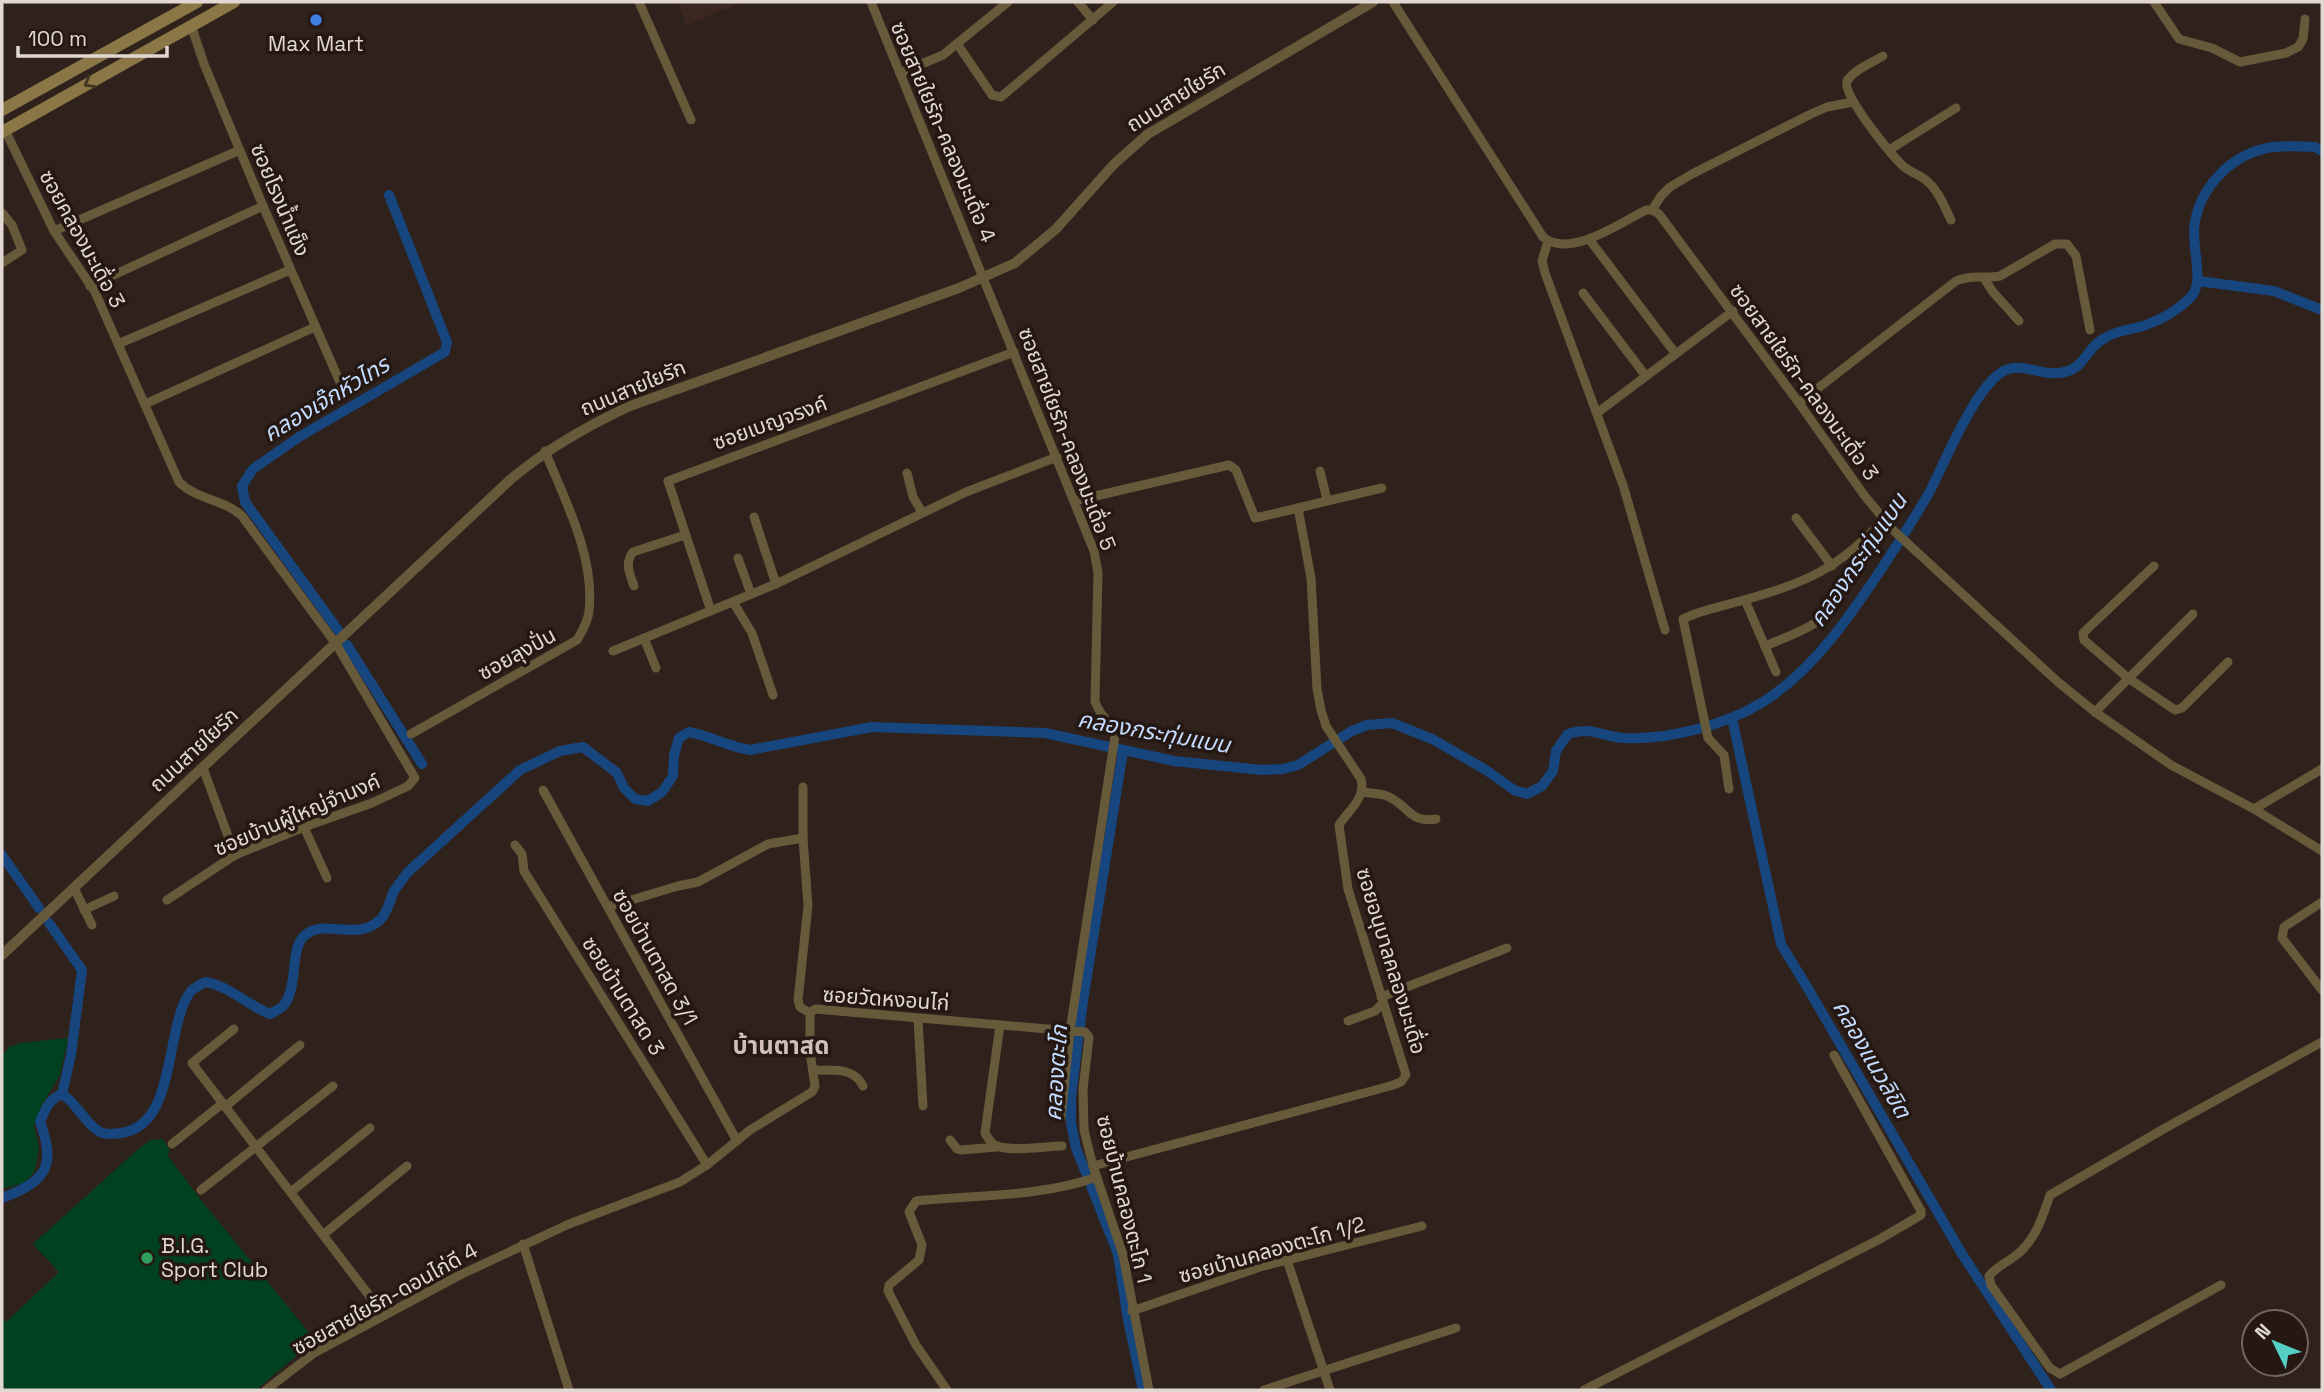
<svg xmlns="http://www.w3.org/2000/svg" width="2324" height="1392" viewBox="0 0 2324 1392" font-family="'Space Grotesk','Noto Sans Thai',sans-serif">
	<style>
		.built { fill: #3b271f }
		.green { fill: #00411f }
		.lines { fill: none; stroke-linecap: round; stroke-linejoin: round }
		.canal { stroke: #17457e; stroke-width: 10 }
		.minor { stroke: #665a3b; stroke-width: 9 }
		.tertiary { stroke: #665a3b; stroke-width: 10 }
		.secondary { stroke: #8a7745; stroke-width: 12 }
		.oneway { stroke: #433422 }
		.shop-dot { fill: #3f7fe0; stroke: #251813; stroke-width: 2.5 }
		.leisure-dot { fill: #2e9e5b; stroke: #251813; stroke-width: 2.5 }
		.labels { text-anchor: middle; stroke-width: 7; stroke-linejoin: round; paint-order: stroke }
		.poi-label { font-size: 21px; fill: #e1d8d4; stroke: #251813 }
		.street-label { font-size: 21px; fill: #e1d8d4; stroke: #251813 }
		.water-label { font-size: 23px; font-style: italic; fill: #c2dbfe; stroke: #251813 }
		.quarter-label { font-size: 24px; font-weight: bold; fill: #d1beb7; stroke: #251813 }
	</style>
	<rect width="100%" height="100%" fill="#2f221c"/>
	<path class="built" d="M677,2H743L687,25Z"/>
	<g class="green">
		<path d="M68,1038L60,1075L40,1108L34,1126L39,1147L35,1171L24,1183L2,1189V1056L9,1047L21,1043Z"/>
		<path d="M163,1139L170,1151L167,1155L201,1200L315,1340L256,1390H2V1318L6,1322L59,1272L33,1244L136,1151L150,1140Z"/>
	</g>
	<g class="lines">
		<g class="canal">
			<path d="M2198,281L2274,291L2322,310"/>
			<path d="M338,630L245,502L242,486L253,469L299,437L445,352L447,342L389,195"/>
			<path d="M347,645L422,764"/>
			<path d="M1732,718L1781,944L1810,992L1962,1254L2051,1390"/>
			<path d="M1123,751L1083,1001L1071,1097V1123L1076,1148L1118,1254L1128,1320L1143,1390"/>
			<path d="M2,855L39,908"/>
			<path d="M49,923L82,970L71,1055L62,1094"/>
			<path d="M2,1198C45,1182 57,1167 40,1122C45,1110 49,1099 62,1094C78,1104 84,1123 100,1132C106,1135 114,1134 121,1133C178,1126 164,1025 191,991C195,987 200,985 205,982C230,986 247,1005 270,1014C275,1011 281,1009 284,1005C298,987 290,952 303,937C324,916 355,943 380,920C387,914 390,900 394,891C398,885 403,879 407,873L520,770L560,751L583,747L617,773L624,788L635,799L648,801L662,792L673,776L674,755L679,738L689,732C711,736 728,747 750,750L872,727L1045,733L1174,761L1262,770L1283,769L1298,765L1352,731L1367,725L1392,723L1432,739L1486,770L1514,790L1527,794L1542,786L1553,771L1556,751L1568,734C1596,726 1600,737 1625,738C1668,740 1726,725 1763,702C1815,669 1852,613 1886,562C1901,538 1917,515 1931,489C1946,459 1966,411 1987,386C2016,350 2032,379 2065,372C2084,367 2086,351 2100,341C2113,331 2131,330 2146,325C2163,319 2178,310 2191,297C2204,284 2193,249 2194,230C2197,190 2229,156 2267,148C2283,145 2299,146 2315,147L2322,151"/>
		</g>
		<g class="minor">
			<path d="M639,2L691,120"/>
			<path d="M1078,2L1093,20"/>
			<path d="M1393,2L1543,237C1570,259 1620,223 1646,210H1652L1659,214L1799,403L1864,495L1893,530L2058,682L2095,712L2171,765L2254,809L2322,851"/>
			<path d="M2154,2L2179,39L2212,48L2240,62L2286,53L2298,47L2303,39L2305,19"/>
			<path d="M191,25L204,64L263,206L342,387"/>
			<path d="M958,45L992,95L1001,97L1113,2"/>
			<path d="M1883,56C1873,62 1853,70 1847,81C1841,94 1891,154 1902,165C1910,173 1922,175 1929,183C1939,192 1945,208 1951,220"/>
			<path d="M900,73L943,55L1008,2"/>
			<path d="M5,130L54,231L95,292L179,482C197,500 224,499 242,516L336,644L415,778L408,786L372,803L304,827L235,855L167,900"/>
			<path d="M1889,150L1956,108"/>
			<path d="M1652,210L1661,196L1670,187L1692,174L1811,114L1827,107L1853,102"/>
			<path d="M2,213L12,225L22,250L2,263"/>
			<path d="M54,231L240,150"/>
			<path d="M1589,239L1675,353"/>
			<path d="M1548,241L1542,261L1545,273L1623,485L1665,630"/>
			<path d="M1984,278L1993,292L2019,321"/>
			<path d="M90,286L263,206"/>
			<path d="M1583,293L1645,375"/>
			<path d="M118,344L290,270"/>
			<path d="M1799,403L1956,281C1971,274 1985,279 2000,276L2055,244H2067L2076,256L2090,330"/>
			<path d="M145,404L315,327"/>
			<path d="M1597,413L1733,311"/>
			<path d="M1320,471L1327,500"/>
			<path d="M907,473L913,497L922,512"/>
			<path d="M1074,501L1229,465L1236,470L1255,518L1298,508L1311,578L1317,689L1321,710L1326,726L1361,779C1366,798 1349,810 1339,825L1348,889L1406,1075L1401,1082L1390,1086L1093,1166"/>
			<path d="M1298,508L1382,488"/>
			<path d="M754,517L776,584"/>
			<path d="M1796,518L1832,566"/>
			<path d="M738,558L751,594"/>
			<path d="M2154,566L2083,633L2084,640L2128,678L2175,710L2182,708L2228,662"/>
			<path d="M634,586C630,574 624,563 633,552L685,535"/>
			<path d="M1745,600L1776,672"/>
			<path d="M733,602L752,633L773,695"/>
			<path d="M711,611L668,481L1014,352"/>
			<path d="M644,638L656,668"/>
			<path d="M1765,646C1781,639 1800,633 1815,623C1836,608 1865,561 1871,536"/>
			<path d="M613,651L778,583L966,492L1057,457"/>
			<path d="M2095,712L2193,614"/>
			<path d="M411,734L577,640C582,631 588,622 589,611C595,556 565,501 545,451"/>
			<path d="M203,768L235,855"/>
			<path d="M803,787V838L808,906L798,1000L800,1007L810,1013"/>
			<path d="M1729,789L1724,755L1708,738L1683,619C1700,610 1721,607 1740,601C1804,584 1839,569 1884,519"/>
			<path d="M543,790L737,1141"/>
			<path d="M1363,792C1372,794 1383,793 1391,798C1410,808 1410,823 1436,819"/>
			<path d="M2254,809L2322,769"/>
			<path d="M304,827L327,878"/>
			<path d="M515,845L522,854L524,871L707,1165"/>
			<path d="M74,888L92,925"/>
			<path d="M2322,902L2284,927L2282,938L2322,990"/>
			<path d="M608,907L678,886L698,882L768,844L803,838"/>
			<path d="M84,910L114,896"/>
			<path d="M1381,997L1507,948"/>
			<path d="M918,1019L923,1106"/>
			<path d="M1348,1021L1375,1011L1383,1003"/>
			<path d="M1000,1025L985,1133C988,1138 991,1144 997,1146C1011,1152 1046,1146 1062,1146"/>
			<path d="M234,1029L192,1063L384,1315"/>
			<path d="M813,1070C832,1071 853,1066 863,1086"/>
			<path d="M226,1106L300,1045"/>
			<path d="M1061,1118L1070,1031L1085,1032L1089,1037L1083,1089L1084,1130L1093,1166L1123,1255L1149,1390"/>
			<path d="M950,1140L957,1149L961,1150L997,1147"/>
			<path d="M172,1144L223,1103"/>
			<path d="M201,1190L333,1086"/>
			<path d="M291,1192L370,1128"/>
			<path d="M324,1234L407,1166"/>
			<path d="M523,1244L569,1390"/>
			<path d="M1287,1260L1330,1390"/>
			<path d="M2221,1285L2060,1374L2050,1368L1991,1285L1989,1276C1996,1267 2006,1263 2015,1256C2036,1240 2042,1218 2050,1195L2167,1127L2322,1042"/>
			<path d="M1132,1311L1260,1267L1422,1226"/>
			<path d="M266,1390L314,1353L460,1275L569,1224L680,1182L707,1165L750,1130L812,1092L815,1086L810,1052V1013L815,1009L1070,1031L1115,736C1113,723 1100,718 1095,701L1098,573L1094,551L871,2"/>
			<path d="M947,1390L916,1345L888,1291L889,1285L919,1260L922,1245L909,1212L916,1201C976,1195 1041,1197 1097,1177"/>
			<path d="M1264,1390L1456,1328"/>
			<path d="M1584,1390L1880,1239L1921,1215V1211L1834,1055"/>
		</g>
		<path class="tertiary" d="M2,955L511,479C548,448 587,426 630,406L959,288L1015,263L1056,229L1114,164L1148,134L1373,2"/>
		<g class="secondary">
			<path d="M2,110L197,2"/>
			<path d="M2,132L234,2"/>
		</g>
	</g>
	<defs><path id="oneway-chevron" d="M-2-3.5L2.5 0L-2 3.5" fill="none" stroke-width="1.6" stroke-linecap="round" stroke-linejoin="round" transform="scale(1.75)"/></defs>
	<use class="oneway" href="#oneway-chevron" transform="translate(89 83) rotate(151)"/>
	<circle class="shop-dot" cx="316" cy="20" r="7"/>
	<circle class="leisure-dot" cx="147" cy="1258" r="7"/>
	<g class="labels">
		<g class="poi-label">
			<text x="316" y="51">Max Mart</text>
			<text x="161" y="1253" text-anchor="start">B.I.G.<tspan x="161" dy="24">Sport Club</tspan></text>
		</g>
		<g class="street-label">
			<text transform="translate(1176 97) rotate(-32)" y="7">ถนนสายใยรัก</text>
			<text transform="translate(943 132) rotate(67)" y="7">ซอยสายใยรัก-คลองมะเดื่อ 4</text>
			<text transform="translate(280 200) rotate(67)" y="7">ซอยโรงน้ำแข็ง</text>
			<text transform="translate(82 239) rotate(61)" y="7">ซอยคลองมะเดื่อ 3</text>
			<text transform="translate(1804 382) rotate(54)" y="7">ซอยสายใยรัก-คลองมะเดื่อ 3</text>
			<text transform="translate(633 388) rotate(-23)" y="7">ถนนสายใยรัก</text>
			<text transform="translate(770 423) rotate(-20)" y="7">ซอยเบญจรงค์</text>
			<text transform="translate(1067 439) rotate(69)" y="7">ซอยสายใยรัก-คลองมะเดื่อ 5</text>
			<text transform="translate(517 654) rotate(-29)" y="7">ซอยลุงปั่น</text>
			<text transform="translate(194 750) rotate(-43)" y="7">ถนนสายใยรัก</text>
			<text transform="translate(297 815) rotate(-23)" y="7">ซอยบ้านผู้ใหญ่จำนงค์</text>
			<text transform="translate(655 957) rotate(61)" y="7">ซอยบ้านตาสด 3/1</text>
			<text transform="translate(1391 961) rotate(73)" y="7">ซอยอนุบาลคลองมะเดื่อ</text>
			<text transform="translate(623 996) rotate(58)" y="7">ซอยบ้านตาสด 3</text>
			<text transform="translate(886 999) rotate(4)" y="7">ซอยวัดหงอนไก่</text>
			<text transform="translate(1124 1199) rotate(76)" y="7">ซอยบ้านคลองตะโก 1</text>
			<text transform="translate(1272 1250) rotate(-16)" y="7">ซอยบ้านคลองตะโก 1/2</text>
			<text transform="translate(385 1299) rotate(-29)" y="7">ซอยสายใยรัก-ดอนไก่ดี 4</text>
		</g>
		<g class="water-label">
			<text transform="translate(326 399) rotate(-31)" y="8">คลองเจ๊กหัวไทร</text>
			<text transform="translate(1858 560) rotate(-56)" y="8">คลองกระทุ่มแบน</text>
			<text transform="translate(1154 732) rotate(10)" y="8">คลองกระทุ่มแบน</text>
			<text transform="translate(1872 1059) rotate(60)" y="8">คลองแนวลิขิต</text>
			<text transform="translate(1056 1073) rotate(-86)" y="8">คลองตะโก</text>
		</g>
		<g class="quarter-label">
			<text x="781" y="1054">บ้านตาสด</text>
		</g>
	</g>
	<rect width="2324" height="1392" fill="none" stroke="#e1d8d4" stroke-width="7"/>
	<g transform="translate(2275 1343) rotate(313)"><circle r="33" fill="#251813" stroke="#706560" stroke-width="2"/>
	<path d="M0-5L12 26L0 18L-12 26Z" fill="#55cec4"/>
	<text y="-10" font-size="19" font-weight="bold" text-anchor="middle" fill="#e1d8d4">N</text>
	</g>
	<path d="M18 46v10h149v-10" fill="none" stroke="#e1d8d4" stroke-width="3.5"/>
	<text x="28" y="46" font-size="21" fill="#e1d8d4" stroke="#251813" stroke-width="5" paint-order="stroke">100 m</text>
</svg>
